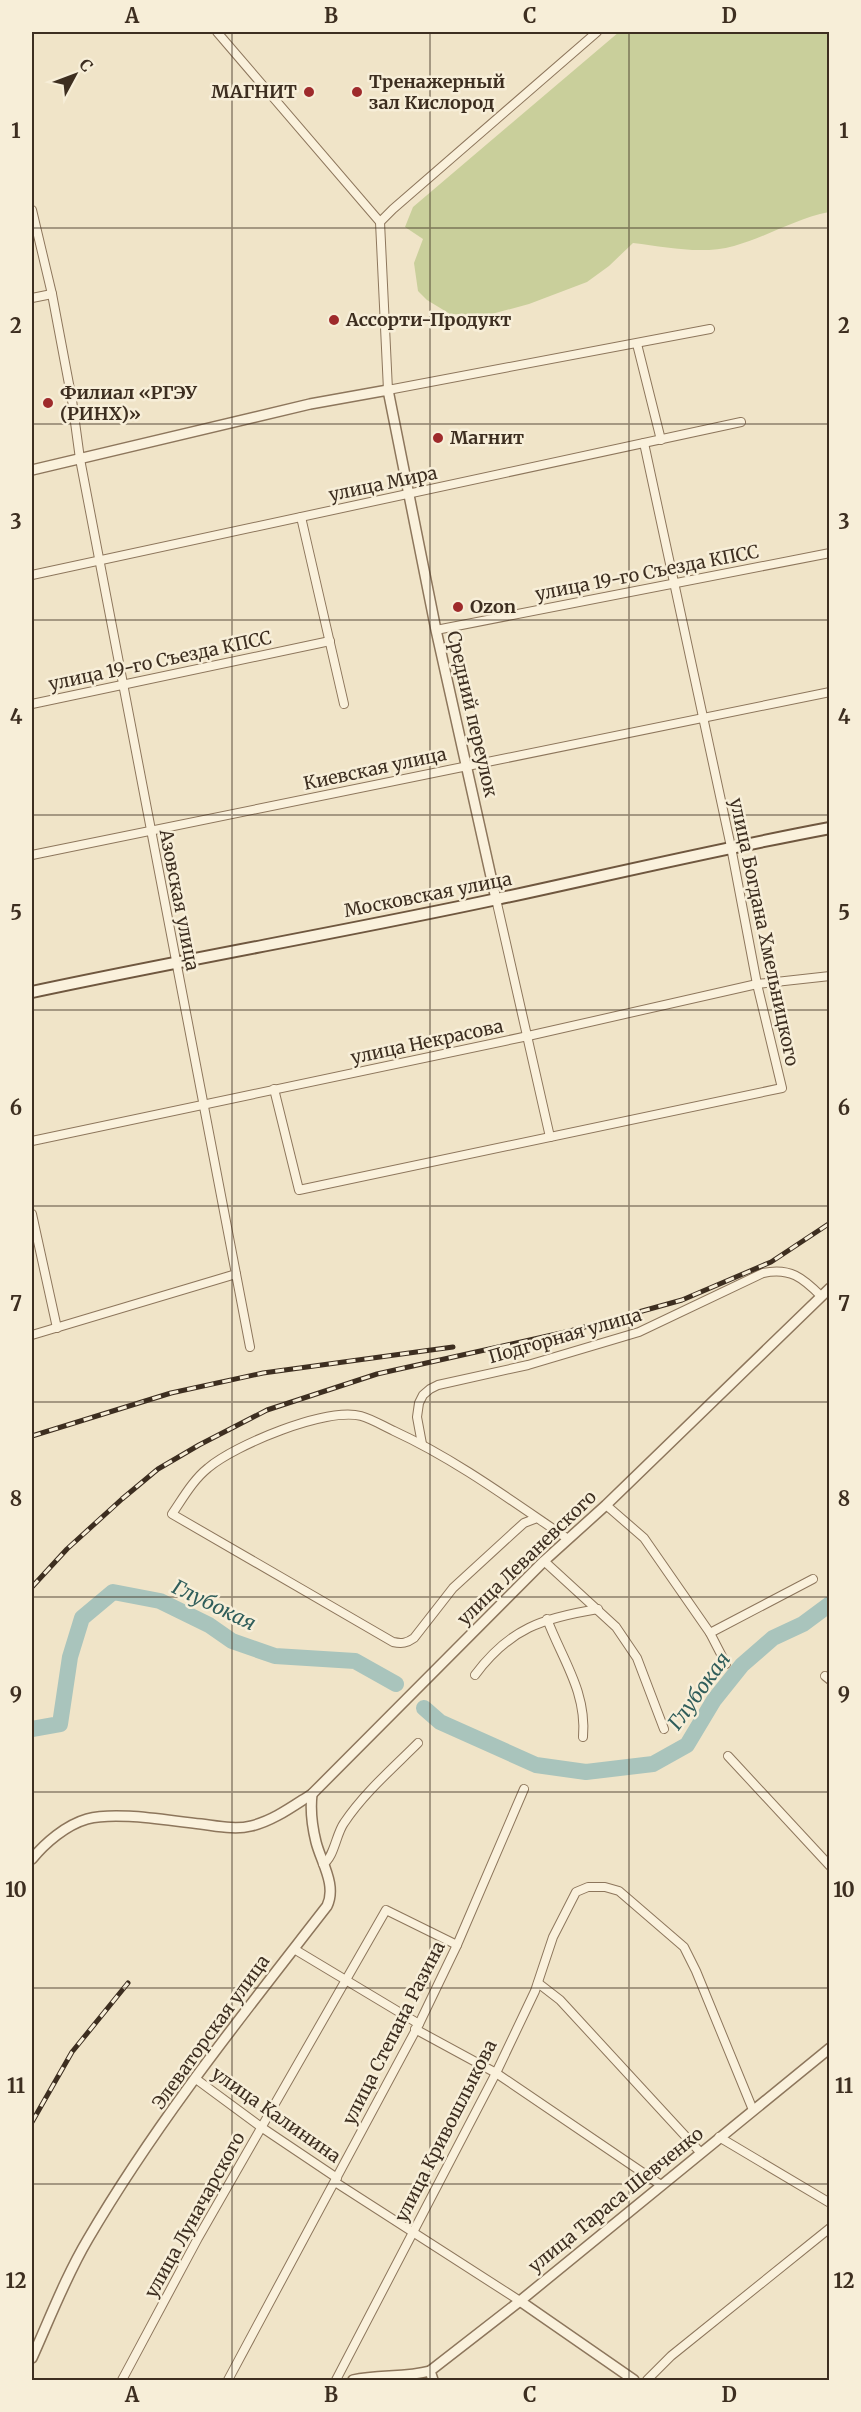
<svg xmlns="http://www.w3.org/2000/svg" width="861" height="2412" viewBox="0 0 861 2412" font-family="Merriweather,serif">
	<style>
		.green { fill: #c9cf9b }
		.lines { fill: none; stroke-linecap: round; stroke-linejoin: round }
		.river { stroke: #a9c4bc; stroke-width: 16 }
		.minor-casing { stroke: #8d765c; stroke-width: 10 }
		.tertiary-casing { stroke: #8d765c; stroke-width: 12 }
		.secondary-casing { stroke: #6f573f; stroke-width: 14 }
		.minor { stroke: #faf1dc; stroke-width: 8 }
		.tertiary { stroke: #faf1dc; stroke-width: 9 }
		.secondary { stroke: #faf1dc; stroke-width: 10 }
		.rail-casing { stroke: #3d2e20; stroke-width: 5 }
		.rail { stroke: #f7eed8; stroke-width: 3; stroke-dasharray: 9; stroke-linecap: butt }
		.grid { fill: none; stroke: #3d2e20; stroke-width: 1.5; stroke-opacity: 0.55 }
		.poi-dot { fill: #9e2a2b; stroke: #f7eed8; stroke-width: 2 }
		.labels { text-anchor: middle; stroke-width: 5; stroke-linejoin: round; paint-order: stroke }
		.poi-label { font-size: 18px; font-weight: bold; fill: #3d2e20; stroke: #f7eed8; text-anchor: start }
		.street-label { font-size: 18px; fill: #3d2e20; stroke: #f7eed8 }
		.water-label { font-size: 20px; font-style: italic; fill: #2f5d5a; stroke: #f7eed8 }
		.neatline { fill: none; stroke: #3d2e20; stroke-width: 2 }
		.grid-label { font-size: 20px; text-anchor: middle; font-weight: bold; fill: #3d2e20 }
	</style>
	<rect width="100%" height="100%" fill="#f0e4c8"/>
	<path class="green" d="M619,32H829V212C794,219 767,237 734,246C701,255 667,247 633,243L609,266L587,282L529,304L488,315L450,314L427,300L418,291L414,263L423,239L405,227L413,207Z"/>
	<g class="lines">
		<g class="river">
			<path d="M424,1708L440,1722L536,1765L586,1772L653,1764L687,1745L714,1700L742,1665L773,1638L803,1624L830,1604"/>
			<path d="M32,1729L60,1724L70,1657L82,1618L113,1592L160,1601L209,1625L232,1641L275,1656L355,1661L396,1684"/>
		</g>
		<defs>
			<g id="minor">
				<path d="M217,32L380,222L388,390L710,329"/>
				<path d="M32,210L52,294L72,400L80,459L250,1347"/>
				<path d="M380,222L393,209L597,32"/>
				<path d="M32,298L52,294"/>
				<path d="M637,344L661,440"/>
				<path d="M301,517L344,704"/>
				<path d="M32,575L741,422"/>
				<path d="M436,630L830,553"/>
				<path d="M32,704L330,641"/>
				<path d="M32,855L830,692"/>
				<path d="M496,899L550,1137"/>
				<path d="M274,1089L299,1190L782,1088L757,984L731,847L644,443"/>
				<path d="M32,1141L528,1036L757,984L830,976"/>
				<path d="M32,1214L57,1328"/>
				<path d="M32,1335L236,1274"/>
				<path d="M422,1444L417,1417L419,1403L423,1395L430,1389L438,1385L528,1365L639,1332L763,1273C790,1267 803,1278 821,1296"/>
				<path d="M606,1505L644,1538L710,1633L726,1664"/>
				<path d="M537,1518L524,1523L514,1532L453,1588L414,1638C407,1643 402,1644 393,1642L172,1514C183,1498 193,1480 208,1468C235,1445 326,1407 361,1416C372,1419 383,1426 394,1431C455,1459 512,1501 568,1539"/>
				<path d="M544,1561L616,1627L637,1658L664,1729"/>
				<path d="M547,1619C562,1659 587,1692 583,1737"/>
				<path d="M710,1633L813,1579"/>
				<path d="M475,1675C510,1628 543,1618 598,1609"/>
				<path d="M825,1676L830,1680"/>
				<path d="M728,1756L830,1866"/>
				<path d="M323,1864C334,1858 336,1834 344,1823C364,1793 393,1768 418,1743"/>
				<path d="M294,1949L419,2024"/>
				<path d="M538,1983L560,2000L700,2152"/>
				<path d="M415,2029L496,2073L661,2185"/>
				<path d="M196,2079L261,2127L337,2178"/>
				<path d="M719,2137L830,2203"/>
				<path d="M335,2182L520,2301"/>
				<path d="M122,2380L198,2238L386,1910L457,1945"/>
				<path d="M228,2380L419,2024L457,1945L524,1789"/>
				<path d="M336,2380L496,2073L535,1991L553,1937L576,1892L588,1887H605L619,1891L684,1947L696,1971L753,2110"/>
				<path d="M647,2380L671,2356L830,2228"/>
			</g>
			<g id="tertiary">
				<path d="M32,470L310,404L388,390L436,630L496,899"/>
				<path d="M32,1859C45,1843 66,1825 87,1819C117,1811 169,1821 201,1824C217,1826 235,1830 251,1826C273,1821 293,1806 312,1794L544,1561L606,1505L830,1288"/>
				<path d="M520,2301L634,2380"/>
				<path d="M32,2358C50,2318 66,2276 88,2239C157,2121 244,2013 327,1906C337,1885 321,1862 316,1842C312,1826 310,1811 312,1794"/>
				<path d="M353,2380C378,2374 404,2378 430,2371"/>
				<path d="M433,2380L430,2371L520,2301L830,2048"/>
			</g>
			<path id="secondary" d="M32,992C186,959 343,932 497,899C608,875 718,849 830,828"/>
		</defs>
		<use href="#minor" class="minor-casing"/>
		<use href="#tertiary" class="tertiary-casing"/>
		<use href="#secondary" class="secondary-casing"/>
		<use href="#minor" class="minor"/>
		<use href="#tertiary" class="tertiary"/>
		<use href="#secondary" class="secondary"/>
		<defs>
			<g id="rail">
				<path d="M32,1436L171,1393L263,1373L453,1347"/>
				<path d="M32,1587L67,1549L122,1499L158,1469L199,1445L267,1410L377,1374L570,1331L682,1300L771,1262L830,1223"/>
				<path d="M32,2122L72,2052L128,1983"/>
			</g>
		</defs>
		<use href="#rail" class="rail-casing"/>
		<use href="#rail" class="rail"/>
	</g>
	<path class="grid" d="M232,32V2380M430,32V2380M629,32V2380M32,228H830M32,424H830M32,620H830M32,815H830M32,1010H830M32,1206H830M32,1402H830M32,1597H830M32,1792H830M32,1988H830M32,2184H830"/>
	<g class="poi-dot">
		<circle cx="309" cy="92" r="6"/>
		<circle cx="357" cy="92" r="6"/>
		<circle cx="334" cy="320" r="6"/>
		<circle cx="48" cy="403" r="6"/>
		<circle cx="438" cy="438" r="6"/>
		<circle cx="458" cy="607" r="6"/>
	</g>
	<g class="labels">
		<g class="poi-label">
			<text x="369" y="88">Тренажерный<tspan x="369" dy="21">зал Кислород</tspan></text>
			<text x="297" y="98" text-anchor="end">МАГНИТ</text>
			<text x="346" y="326">Ассорти-Продукт</text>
			<text x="60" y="399">Филиал «РГЭУ<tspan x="60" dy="21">(РИНХ)»</tspan></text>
			<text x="450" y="444">Магнит</text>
			<text x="470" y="613">Ozon</text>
		</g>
		<g class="street-label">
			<text transform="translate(383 484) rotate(-12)" y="6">улица Мира</text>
			<text transform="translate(647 573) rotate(-11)" y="6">улица 19-го Съезда КПСС</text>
			<text transform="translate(160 661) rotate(-12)" y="6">улица 19-го Съезда КПСС</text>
			<text transform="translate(472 714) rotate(77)" y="6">Средний переулок</text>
			<text transform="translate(375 769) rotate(-12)" y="6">Киевская улица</text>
			<text transform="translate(428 895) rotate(-11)" y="6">Московская улица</text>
			<text transform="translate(179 900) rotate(79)" y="6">Азовская улица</text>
			<text transform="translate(764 932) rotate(78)" y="6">улица Богдана Хмельницкого</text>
			<text transform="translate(427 1042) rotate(-12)" y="6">улица Некрасова</text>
			<text transform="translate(565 1336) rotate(-16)" y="6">Подгорная улица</text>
			<text transform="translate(527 1558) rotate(-44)" y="6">улица Леваневского</text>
			<text transform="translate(211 2032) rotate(-54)" y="6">Элеваторская улица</text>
			<text transform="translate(394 2033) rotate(-63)" y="6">улица Степана Разина</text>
			<text transform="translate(276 2115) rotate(35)" y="6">улица Калинина</text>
			<text transform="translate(446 2131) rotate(-63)" y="6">улица Кривошлыкова</text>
			<text transform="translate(616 2200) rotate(-39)" y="6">улица Тараса Шевченко</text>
			<text transform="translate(195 2215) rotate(-61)" y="6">улица Луначарского</text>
		</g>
		<g class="water-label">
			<text transform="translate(214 1605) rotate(26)" y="7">Глубокая</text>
			<text transform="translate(699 1691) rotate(-54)" y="7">Глубокая</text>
		</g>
	</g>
	<rect width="861" height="2412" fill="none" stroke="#f7eed8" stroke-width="66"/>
	<g transform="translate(75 75) rotate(49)" stroke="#f7eed8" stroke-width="4.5" paint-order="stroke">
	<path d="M0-4.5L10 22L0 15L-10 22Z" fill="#3d2e20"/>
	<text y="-9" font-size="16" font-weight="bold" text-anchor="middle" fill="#3d2e20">С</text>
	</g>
	<rect x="33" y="33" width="795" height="2346" class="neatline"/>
	<g class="grid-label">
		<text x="132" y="23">A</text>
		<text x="331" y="23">B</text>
		<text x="530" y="23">C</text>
		<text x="729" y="23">D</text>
		<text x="16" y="138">1</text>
		<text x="844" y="138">1</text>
		<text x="16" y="333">2</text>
		<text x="844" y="333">2</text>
		<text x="16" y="529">3</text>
		<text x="844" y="529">3</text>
		<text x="16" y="724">4</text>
		<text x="844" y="724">4</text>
		<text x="16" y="920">5</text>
		<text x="844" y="920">5</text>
		<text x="16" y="1115">6</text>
		<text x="844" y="1115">6</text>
		<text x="16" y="1311">7</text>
		<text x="844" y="1311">7</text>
		<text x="16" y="1506">8</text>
		<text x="844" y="1506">8</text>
		<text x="16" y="1702">9</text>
		<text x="844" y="1702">9</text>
		<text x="16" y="1897">10</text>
		<text x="844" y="1897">10</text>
		<text x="16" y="2093">11</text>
		<text x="844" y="2093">11</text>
		<text x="16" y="2288">12</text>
		<text x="844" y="2288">12</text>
		<text x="132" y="2402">A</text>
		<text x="331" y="2402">B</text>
		<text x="530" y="2402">C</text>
		<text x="729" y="2402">D</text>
	</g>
</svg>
